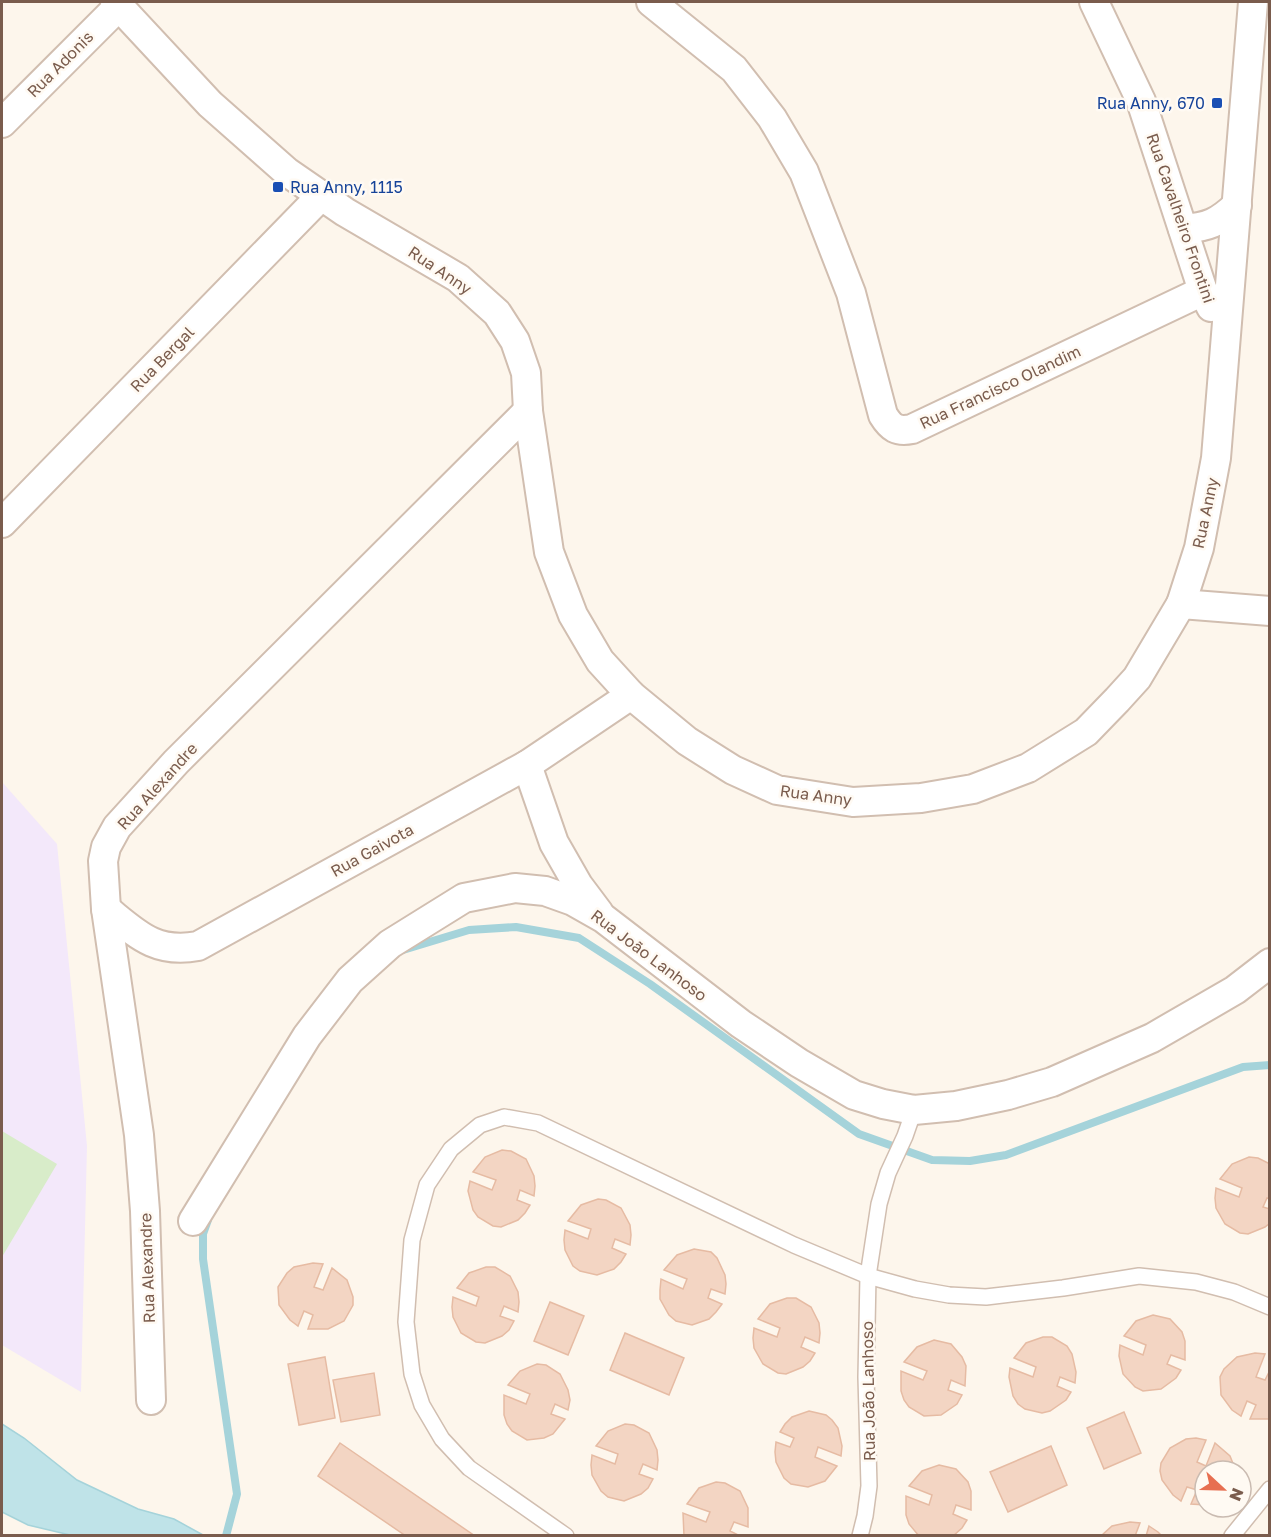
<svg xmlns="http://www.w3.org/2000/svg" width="1271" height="1537" viewBox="0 0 1271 1537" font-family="'Golos Text',sans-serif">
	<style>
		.education { fill: #f3e8fa }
		.green { fill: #d8ecc9 }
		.water { fill: #bfe3e8; stroke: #a5d3da; stroke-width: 1.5 }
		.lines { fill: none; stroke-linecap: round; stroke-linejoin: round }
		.stream { stroke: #a5d3da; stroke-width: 8 }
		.building { fill: #f3d5c3; stroke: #e6bba3; stroke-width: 1.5 }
		.lane-casing { stroke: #d1beb0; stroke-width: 18 }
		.street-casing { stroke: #d1beb0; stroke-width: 32 }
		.lane { stroke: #fff; stroke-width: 15 }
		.street { stroke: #fff; stroke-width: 28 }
		.transit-dot { fill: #1a4fb4; stroke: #fffaf3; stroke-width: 2 }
		.labels { text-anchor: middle; stroke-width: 5; stroke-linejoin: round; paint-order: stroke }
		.street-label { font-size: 16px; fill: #7a5c4d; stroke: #fffaf3 }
		.transit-label { font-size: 16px; fill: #164399; stroke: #fffaf3; text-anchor: end }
	</style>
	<rect width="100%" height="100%" fill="#fdf6ec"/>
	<path class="education" d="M2,782L57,844L87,1146L81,1392L2,1345Z"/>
	<path class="green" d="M2,1131L57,1164L2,1257Z"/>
	<path class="water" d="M2,1424L24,1438L77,1480L138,1509L174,1519L203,1535H70L28,1525L2,1512Z"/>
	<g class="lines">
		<g class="stream">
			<path d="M403,950L469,930L516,927L579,938L650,984L859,1134L932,1160L970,1161L1006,1155L1243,1067L1270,1065"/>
			<path d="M208,1220L203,1234V1259L237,1494L226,1536"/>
		</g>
	</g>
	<g class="building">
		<path d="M502,1150L511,1151L526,1159L534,1176L535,1186L534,1196L520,1190L517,1200L530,1205L525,1213L518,1220L501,1227L493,1226L478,1217L473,1210L468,1191L470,1181L492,1190L496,1180L473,1172L485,1157Z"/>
		<path d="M1249,1157L1258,1158L1270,1164V1199L1267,1198L1263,1207L1270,1209V1223L1265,1227L1248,1234L1240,1233L1225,1224L1216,1208L1215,1198L1216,1188L1239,1197L1242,1188L1220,1179L1232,1164Z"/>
		<path d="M598,1199L606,1200L621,1208L630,1225L631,1235L630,1245L615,1239L612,1248L626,1254L621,1262L614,1269L597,1275L580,1271L573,1266L565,1250L564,1240L565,1230L588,1239L591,1229L568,1221L581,1205Z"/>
		<path d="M694,1249L711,1252L717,1258L725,1275L726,1284L725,1294L711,1289L708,1298L722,1304L716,1312L709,1319L692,1325L676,1321L669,1315L660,1299V1290L661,1279L683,1289L687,1279L664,1270L677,1255Z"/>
		<path d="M313,1263L323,1264L314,1287L323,1290L332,1268L347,1280L353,1297V1305L344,1321L328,1329H308L313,1315L304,1311L298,1326L290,1320L279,1305L278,1287L287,1273L294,1267Z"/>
		<path d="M486,1267H495L510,1276L518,1292L519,1302L518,1312L504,1306L500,1316L514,1321L509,1330L502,1336L485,1343L476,1342L461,1333L453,1317L452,1307L453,1297L476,1306L479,1297L457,1288L469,1273Z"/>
		<path d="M787,1298H796L811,1307L819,1323L820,1333L819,1343L805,1337L801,1347L815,1353L810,1361L803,1367L786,1374L778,1373L763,1364L754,1348L753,1338L754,1328L777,1337L780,1328L758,1319L770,1304Z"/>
		<path d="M550,1302L584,1316L568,1355L534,1341Z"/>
		<path d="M1153,1315L1170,1319L1182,1332L1185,1341V1360L1171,1355L1167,1364L1181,1370L1176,1378L1161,1389L1143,1391L1135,1387L1123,1374L1119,1356L1120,1345L1143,1355L1146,1345L1124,1336L1136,1321Z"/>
		<path d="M625,1333L684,1358L669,1395L610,1370Z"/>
		<path d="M1043,1337H1052L1067,1346L1072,1354L1076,1372L1075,1383L1060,1377L1057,1386L1071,1392L1066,1400L1050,1411L1042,1413L1025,1409L1018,1404L1013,1396L1009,1377L1010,1368L1033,1377L1036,1367L1014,1358L1026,1343Z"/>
		<path d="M934,1340L951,1344L962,1357L966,1366L965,1386L951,1380L948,1390L962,1395L957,1404L941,1415L924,1416L909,1407L904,1400L901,1391V1371L923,1380L927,1371L904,1362L917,1347Z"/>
		<path d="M1255,1353L1265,1354L1256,1377L1265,1380L1270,1370L1269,1419H1250L1256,1405L1247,1401L1241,1416L1232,1410L1221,1395L1220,1377L1224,1369L1237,1357Z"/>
		<path d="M325,1357L335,1418L299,1425L288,1364Z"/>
		<path d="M537,1364L546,1365L560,1374L568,1390L570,1400L568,1410L555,1404L551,1414L565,1419L553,1434L544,1438L527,1440L512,1431L507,1424L504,1415V1395L526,1404L530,1394L508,1385L520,1371Z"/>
		<path d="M374,1373L380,1415L341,1422L333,1380Z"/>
		<path d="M809,1411L826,1415L832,1420L838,1428L842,1446L841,1456L818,1447L815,1457L837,1466L825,1481L808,1487L791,1484L784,1478L776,1462L775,1452L776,1442L790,1447L794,1438L780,1432L785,1424L792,1417Z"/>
		<path d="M1124,1412L1141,1453L1104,1469L1087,1428Z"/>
		<path d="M625,1424L634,1425L649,1433L657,1450L658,1460L657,1470L643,1464L639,1474L653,1479L648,1488L641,1494L624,1501L608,1497L601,1491L592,1475L591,1465L592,1455L615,1464L618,1454L596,1446L608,1431Z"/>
		<path d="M1196,1438L1206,1440L1197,1462L1206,1466L1215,1443L1230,1456L1236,1471H1205V1505L1191,1504L1197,1490L1187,1487L1181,1501L1173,1495L1162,1480L1160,1471L1161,1463L1170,1448L1186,1439Z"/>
		<path d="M340,1443L475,1536H406L318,1476Z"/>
		<path d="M1051,1446L1067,1485L1008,1512L990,1472Z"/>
		<path d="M939,1465L956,1469L968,1482L971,1491V1510L956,1505L953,1514L967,1520L962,1528L953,1536H919L909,1524L906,1515V1496L929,1505L932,1495L909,1486L922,1471Z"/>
		<path d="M716,1482L725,1483L740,1491L748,1508V1527L734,1522L730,1531L740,1536H684L683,1513L706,1522L710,1512L687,1504L699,1488Z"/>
		<path d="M1130,1522L1140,1523L1135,1536H1101L1112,1526Z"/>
		<path d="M1149,1526L1158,1532L1162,1536H1146Z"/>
	</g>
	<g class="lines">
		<defs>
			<g id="lane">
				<path d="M566,1536L469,1468L442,1439L422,1405L412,1374L406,1322L412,1240L427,1185L451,1149L480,1125L504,1117L538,1123L794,1245L868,1276L915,1289L949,1295L986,1297L1063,1288L1139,1276L1196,1282L1234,1292L1270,1307"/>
				<path d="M860,1536L865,1516L869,1486L866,1377L868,1276L879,1204L888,1173L905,1136L914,1110"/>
				<path d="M1232,1536L1270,1489"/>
			</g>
			<g id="street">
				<path d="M115,2L210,104L287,172L345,212L458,278L497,313L515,341L526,373L528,411L549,552L573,615L600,661L631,695L687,741L733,770L777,790L853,802L921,798L973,789L1028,768L1086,732L1117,700L1137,678L1181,604L1199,548L1216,458L1253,2"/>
				<path d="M651,2L734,69L772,118L804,172L851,293L883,415C891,428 897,432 912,429L1203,291"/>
				<path d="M1094,2L1141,101L1203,291L1211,307"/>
				<path d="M2,123L119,6"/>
				<path d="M1183,229C1208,227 1218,223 1237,205"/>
				<path d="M2,523L322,195"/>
				<path d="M1181,604L1270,611"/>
				<path d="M527,765L554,843L578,885L599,913"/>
				<path d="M106,909C137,934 155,954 198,946L527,765L631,695"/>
				<path d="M193,1221L307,1036L350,980L390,944L464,898L515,888L545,891L573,901L603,918L741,1024L799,1063L854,1095L883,1104L914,1110L956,1106L1008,1095L1052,1082L1152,1038L1235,990L1270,963"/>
				<path d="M151,1400L145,1211L139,1135L106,909L103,861L106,847L117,827L176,762L528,411"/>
			</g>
		</defs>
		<use href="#lane" class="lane-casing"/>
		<use href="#street" class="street-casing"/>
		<use href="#lane" class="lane"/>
		<use href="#street" class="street"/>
	</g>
	<g class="transit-dot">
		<rect x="1211" y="97" width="12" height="12" rx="3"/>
		<rect x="272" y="181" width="12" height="12" rx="3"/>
	</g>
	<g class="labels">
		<g class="street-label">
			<text transform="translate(60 64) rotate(-45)" y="6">Rua Adonis</text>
			<text transform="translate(1181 218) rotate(71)" y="6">Rua Cavalheiro Frontini</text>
			<text transform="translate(440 270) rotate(34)" y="6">Rua Anny</text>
			<text transform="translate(162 359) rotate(-46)" y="6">Rua Bergal</text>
			<text transform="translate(1000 387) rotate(-25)" y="6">Rua Francisco Olandim</text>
			<text transform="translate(1205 513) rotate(-78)" y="6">Rua Anny</text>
			<text transform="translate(157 786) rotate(-48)" y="6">Rua Alexandre</text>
			<text transform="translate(816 795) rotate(8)" y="6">Rua Anny</text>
			<text transform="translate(372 850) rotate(-29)" y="6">Rua Gaivota</text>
			<text transform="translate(649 955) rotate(37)" y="6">Rua João Lanhoso</text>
			<text transform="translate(147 1268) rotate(-92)" y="6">Rua Alexandre</text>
			<text transform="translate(868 1391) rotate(-91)" y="6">Rua João Lanhoso</text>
		</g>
		<g class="transit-label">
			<text x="1205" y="109">Rua Anny, 670</text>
			<text x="290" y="193" text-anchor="start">Rua Anny, 1115</text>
		</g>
	</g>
	<rect width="1271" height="1537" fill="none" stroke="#7a5c4d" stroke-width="6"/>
	<g transform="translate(1223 1489) rotate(112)"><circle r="28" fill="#fffaf3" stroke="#cabbb1" stroke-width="1.5"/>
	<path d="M0-4.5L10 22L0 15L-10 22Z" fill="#e76f51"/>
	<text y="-9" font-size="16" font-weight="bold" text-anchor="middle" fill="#7a5c4d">N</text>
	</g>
</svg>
